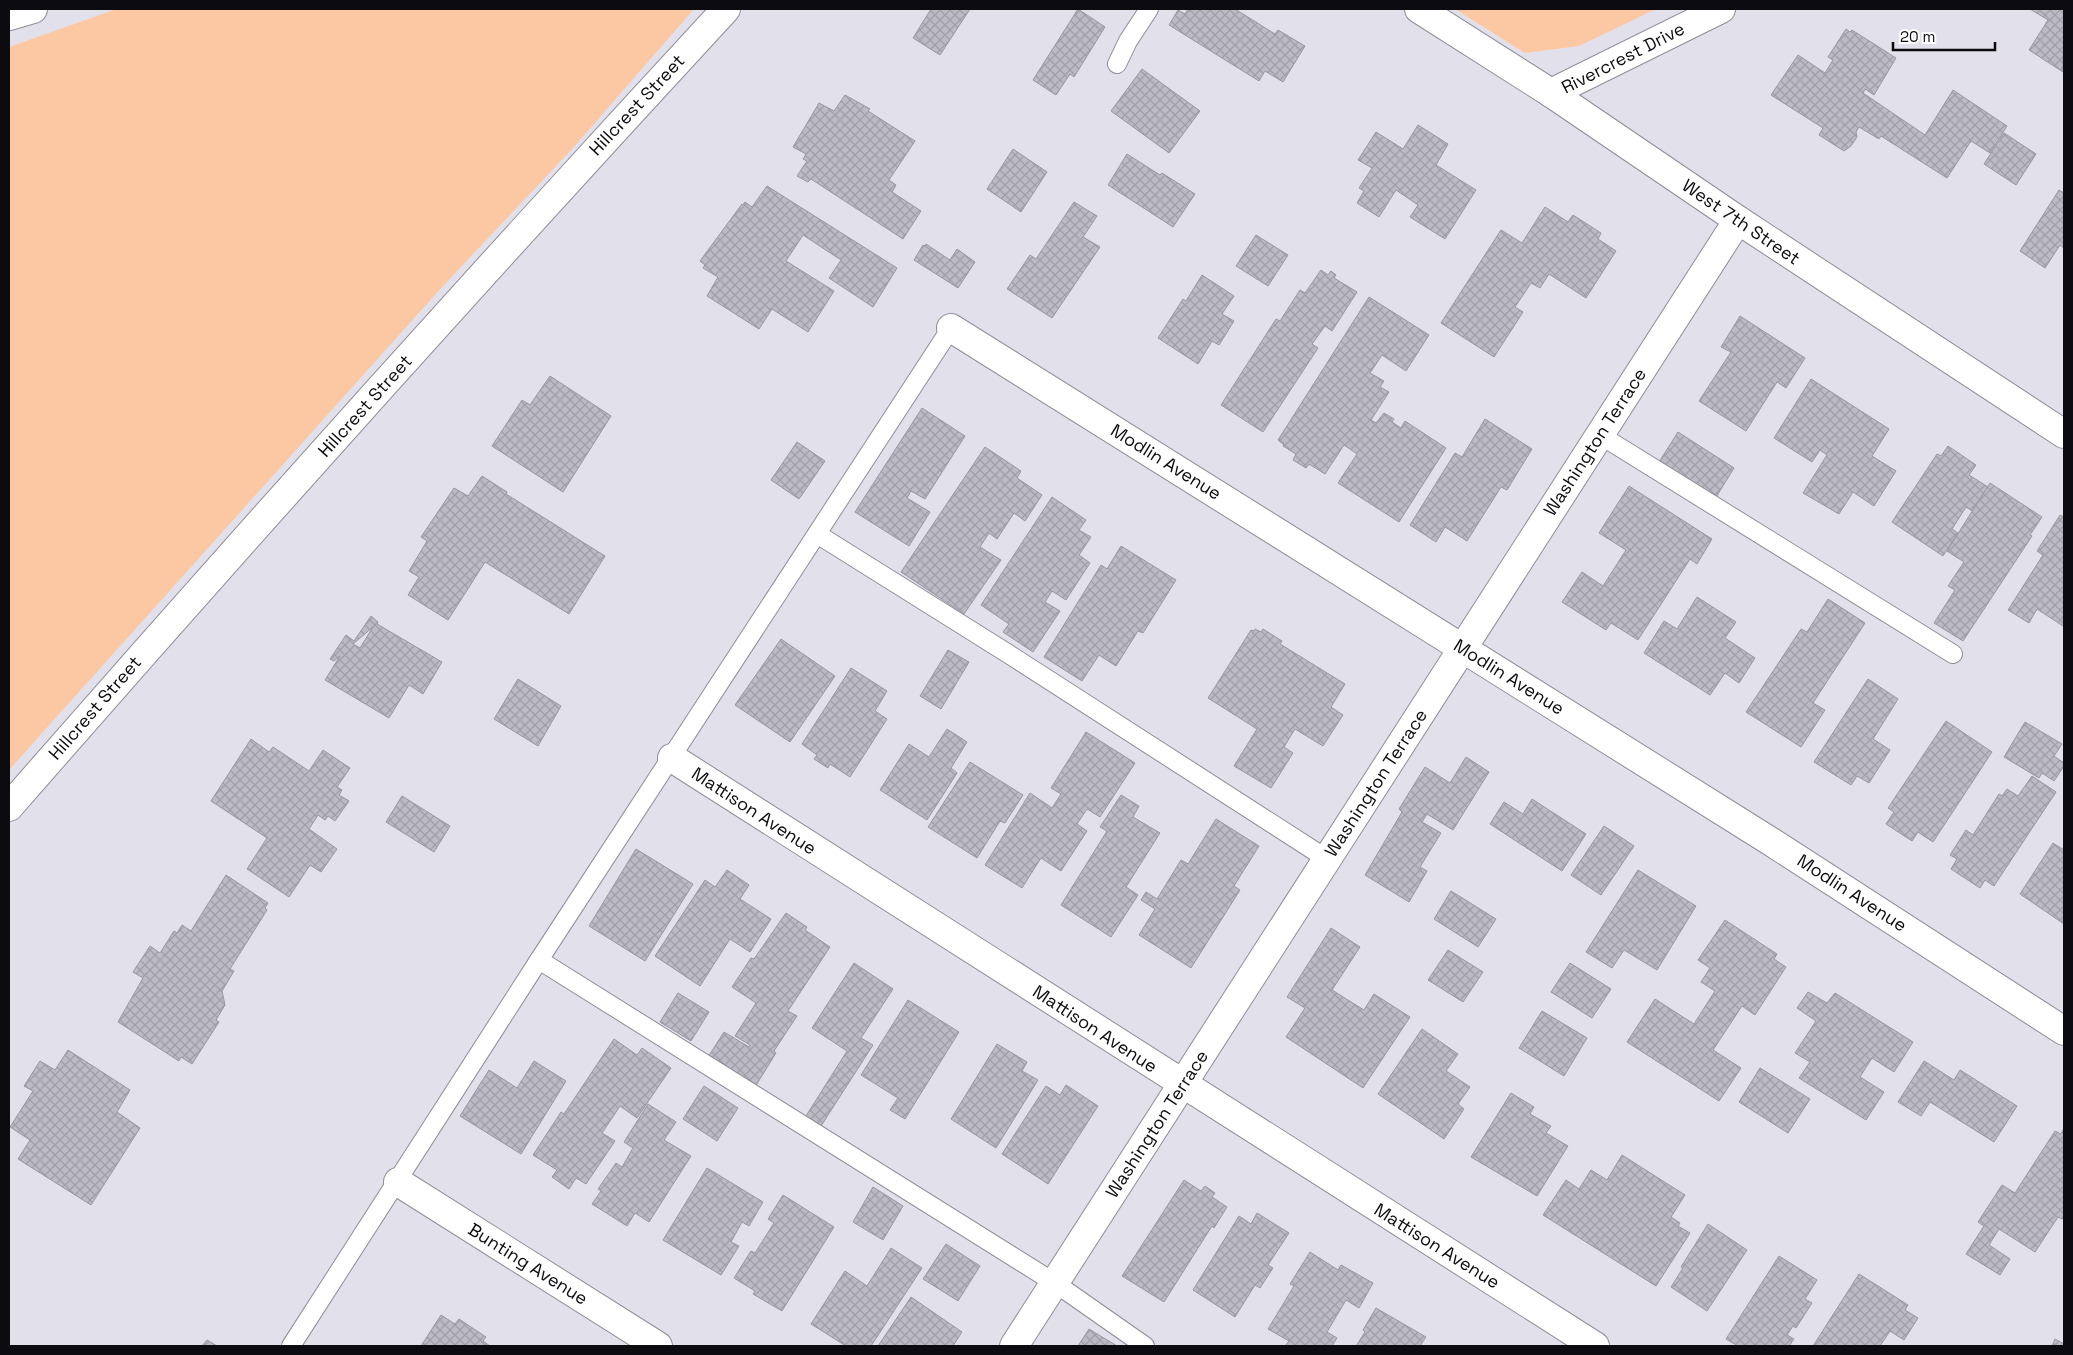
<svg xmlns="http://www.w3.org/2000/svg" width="2073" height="1355" viewBox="0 0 2073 1355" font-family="'Space Grotesk',sans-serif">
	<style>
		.grass { fill: #fcc8a3 }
		.building { fill: url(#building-cross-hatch); stroke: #9896a1; fill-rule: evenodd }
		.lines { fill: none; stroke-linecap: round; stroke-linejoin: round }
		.lane-casing { stroke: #8f8d97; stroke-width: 20 }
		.street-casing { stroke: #8f8d97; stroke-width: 30 }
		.lane { stroke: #fff; stroke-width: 18 }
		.street { stroke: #fff; stroke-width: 28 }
		.labels { text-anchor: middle; stroke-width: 5; stroke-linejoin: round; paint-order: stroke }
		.street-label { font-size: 18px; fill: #0c0b0f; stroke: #fff }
	</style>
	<defs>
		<pattern id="building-cross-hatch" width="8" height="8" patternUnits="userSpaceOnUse" patternTransform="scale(1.25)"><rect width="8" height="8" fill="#bcbac5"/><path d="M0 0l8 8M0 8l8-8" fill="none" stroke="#a09fa8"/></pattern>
	</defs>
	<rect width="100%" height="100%" fill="#e2e0eb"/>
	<g class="grass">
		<path d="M117,9H694L573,148L443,286L9,770V47Z"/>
		<path d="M1455,9H1656L1579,46L1525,53Z"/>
	</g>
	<g class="building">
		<path d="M931,9H970L940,55L913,38Z"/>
		<path d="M1078,9L1105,27L1074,77L1070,74L1056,95L1033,80Z"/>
		<path d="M1188,9H1235L1275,34L1278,30L1305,46L1283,82L1265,71L1259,81L1169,25L1178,10L1185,14Z"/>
		<path d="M2030,9H2064L2063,72L2029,50L2048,20Z"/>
		<path d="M1846,29L1850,32L1852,30L1896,58L1874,95L1865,89L1863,93L1925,135L1953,90L2007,126L1990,153L1971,141L1947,178L1881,136L1879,139L1859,127L1856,132L1857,137L1851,146L1844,151L1819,135L1823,128L1771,95L1798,55L1825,73L1833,60L1828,57Z"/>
		<path d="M1142,69L1200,111L1169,153L1111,111Z"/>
		<path d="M845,95L870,109L868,111L915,141L889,180L896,185L892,192L921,211L903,239L811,179L808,182L797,176L807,161L803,159L806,154L793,147L819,103L834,111Z"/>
		<path d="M1418,125L1448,144L1436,165L1476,190L1445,239L1410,217L1418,205L1396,190L1379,217L1357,203L1364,191L1359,188L1372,168L1358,160L1376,132L1403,149Z"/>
		<path d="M2004,133L2036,154L2016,185L1984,164Z"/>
		<path d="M1013,149L1047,172L1021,212L987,189Z"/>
		<path d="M1127,154L1160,175L1162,173L1195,194L1173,227L1108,185Z"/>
		<path d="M767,186L897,268L873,307L829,278L841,260L803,235L786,261L834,291L808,332L772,309L759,329L707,296L718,277L703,268L705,265L700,261L742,204L743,205L745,202L752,207Z"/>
		<path d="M2059,190L2064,193V248L2060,245L2045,268L2020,251Z"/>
		<path d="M1074,202L1097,216L1083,237L1100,247L1052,318L1007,289L1030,255L1036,259Z"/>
		<path d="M1545,207L1568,222L1573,215L1601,233L1598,239L1616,251L1586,298L1549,274L1540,288L1531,283L1515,307L1523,312L1494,357L1441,323L1501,230L1522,243Z"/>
		<path d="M1256,235L1288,255L1268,286L1236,266Z"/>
		<path d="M926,244L950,260L957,249L975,262L958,288L914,260L923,245L924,246Z"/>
		<path d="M1321,270L1328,275L1331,271L1336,275L1334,278L1357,292L1332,331L1325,326L1312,344L1318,348L1263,432L1221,405L1276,319L1280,321L1300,290L1305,293Z"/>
		<path d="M1202,275L1234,296L1222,314L1234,321L1219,345L1212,341L1198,364L1158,338L1183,299L1186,301Z"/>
		<path d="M1369,297L1429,335L1406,371L1382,355L1370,373L1384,381L1380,387L1389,392L1371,420L1376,423L1384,413L1394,419L1392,422L1401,428L1405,421L1446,448L1399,522L1338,483L1357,454L1344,445L1325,474L1309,464L1306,468L1293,460L1296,454L1283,446L1284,445L1278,440Z"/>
		<path d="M1740,316L1805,358L1786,388L1777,382L1746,431L1699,401L1731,352L1721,347Z"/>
		<path d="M550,376L611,416L563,492L492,446L522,400L530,405Z"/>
		<path d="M1811,379L1889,429L1872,456L1896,471L1874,506L1853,492L1839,514L1803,493L1827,455L1820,450L1812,462L1774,438Z"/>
		<path d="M922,408L965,436L925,499L911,491L907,498L930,512L909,546L855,512Z"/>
		<path d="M1485,419L1532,449L1507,490L1501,487L1467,541L1445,527L1436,542L1410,525L1455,453L1462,457Z"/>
		<path d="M1678,432L1734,468L1715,499L1659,462Z"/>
		<path d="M797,442L825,461L799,499L771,480Z"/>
		<path d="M1948,446L1976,465L1969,475L1988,487L1972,511L1966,507L1952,529L1958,533L1943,556L1892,522L1937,454L1941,456Z"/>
		<path d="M985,447L1021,471L1017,478L1042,495L1025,521L1014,513L997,539L989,533L980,547L1001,560L964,614L901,572Z"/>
		<path d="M482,476L507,492L506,494L605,556L569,614L485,562L448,620L408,595L419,577L409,571L427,541L421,537L454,488L468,496Z"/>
		<path d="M1990,483L2042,517L2030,535L2032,536L1963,641L1934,623L1955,590L1948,586L1964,562L1947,551Z"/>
		<path d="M1629,486L1712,539L1697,564L1690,559L1638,640L1611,623L1606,630L1562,602L1582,572L1603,586L1626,550L1599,533Z"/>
		<path d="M1052,497L1086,520L1079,530L1091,537L1079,555L1090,563L1066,600L1052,591L1045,602L1060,611L1033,652L1003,632L1009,624L981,605Z"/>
		<path d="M2060,515L2064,517V623L2063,626L2037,609L2029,623L2008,610L2043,555L2037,551Z"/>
		<path d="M1121,546L1176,580L1143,633L1138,631L1116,666L1099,655L1082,681L1044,657L1101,565L1107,569Z"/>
		<path d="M1697,597L1736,622L1725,638L1755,658L1739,683L1725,673L1710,695L1644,653L1664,621L1677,629Z"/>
		<path d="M1828,599L1865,623L1813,703L1825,710L1801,747L1746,712L1801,629L1807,632Z"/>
		<path d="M371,616L378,622L377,624L442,662L423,694L409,685L389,718L325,680L340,656L334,661L330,659L346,635L354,641ZM373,627L360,648L353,644Z"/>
		<path d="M1255,629L1261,632L1263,629L1282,641L1280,644L1345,684L1331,707L1343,715L1323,746L1295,729L1284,747L1293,753L1271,788L1234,766L1257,729L1208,698L1251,630L1254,631Z"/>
		<path d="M781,639L835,676L790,742L735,705Z"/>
		<path d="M948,650L969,662L941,709L920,696Z"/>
		<path d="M851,668L887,691L875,711L887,719L850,777L830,764L828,768L814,759L817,755L802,744Z"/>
		<path d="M518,679L561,706L538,746L494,719Z"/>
		<path d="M1868,679L1898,699L1873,739L1890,750L1869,783L1857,776L1851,785L1814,762Z"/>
		<path d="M1946,721L1992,752L1933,842L1918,832L1912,841L1886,824L1894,812L1888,808Z"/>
		<path d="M2025,722L2062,744L2054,756L2064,763V766L2054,781L2042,773L2039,778L2004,757Z"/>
		<path d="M947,729L967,742L951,768L957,773L927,820L880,790L909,744L929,757Z"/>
		<path d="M1086,732L1135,763L1100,817L1087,809L1077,824L1087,831L1061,871L1041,858L1022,888L985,865L1030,793L1052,808L1061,794L1051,788Z"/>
		<path d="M251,739L269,752L273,747L309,771L323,750L350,768L337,787L342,790L339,795L349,801L335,821L328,816L325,820L318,815L309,829L337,849L321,872L310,865L289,897L247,869L267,838L211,801Z"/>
		<path d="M1466,757L1489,772L1453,830L1427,814L1422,822L1441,833L1420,867L1427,871L1409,902L1365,875L1402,812L1399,809L1425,767L1450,783Z"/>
		<path d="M970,762L1023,795L1005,823L1000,821L977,858L928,827Z"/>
		<path d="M2032,776L2056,792L1994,886L1985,880L1980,888L1951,869L1957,859L1950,855L1966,830L1973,835L1999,794L2002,796L2007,789L2018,796Z"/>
		<path d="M1121,795L1139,806L1133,817L1160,833L1126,887L1138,895L1111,937L1061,905L1107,831L1100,827Z"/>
		<path d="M402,796L450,826L434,852L386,822Z"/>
		<path d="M1532,799L1586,834L1562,871L1490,824L1504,802L1523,814Z"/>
		<path d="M1216,819L1259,846L1234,886L1240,890L1191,968L1139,935L1155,909L1141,900L1146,892L1157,899L1181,860L1188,864Z"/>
		<path d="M1604,826L1634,846L1601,895L1571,875Z"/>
		<path d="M2053,843L2064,850V924L2020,894Z"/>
		<path d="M636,849L693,884L645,961L589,926Z"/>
		<path d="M727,870L749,885L740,899L771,919L750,952L730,939L700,986L655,956L705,880L715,887Z"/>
		<path d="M1638,870L1696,906L1657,970L1624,950L1612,968L1586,952Z"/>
		<path d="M226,875L268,903L265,908L267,910L230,969L234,971L222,991L225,1005L216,1020L219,1022L192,1064L181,1057L179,1061L118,1022L143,978L133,972L150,946L160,953L174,931L177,933L182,925L191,931Z"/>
		<path d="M1451,891L1496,919L1478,947L1434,919Z"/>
		<path d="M786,913L807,927L805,930L830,947L788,1011L797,1016L774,1051L776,1053L755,1087L708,1057L724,1032L749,1047L750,1045L735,1036L756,1003L732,987L751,958L754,959Z"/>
		<path d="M1725,920L1777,954L1774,959L1786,967L1755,1015L1742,1006L1713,1050L1741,1068L1719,1101L1627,1042L1655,999L1694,1024L1715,991L1701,982L1710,968L1698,960Z"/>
		<path d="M1331,928L1360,947L1332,990L1364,1010L1374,994L1410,1017L1363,1088L1286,1037L1305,1008L1287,997Z"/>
		<path d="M1448,950L1483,972L1463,1002L1428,980Z"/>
		<path d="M854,963L893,989L861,1038L873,1045L821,1126L806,1116L847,1051L812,1028Z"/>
		<path d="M1570,963L1611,989L1592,1018L1551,992Z"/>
		<path d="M1808,992L1827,1003L1835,993L1913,1042L1894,1072L1872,1058L1860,1077L1884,1092L1866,1120L1799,1078L1810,1062L1795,1053L1816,1021L1797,1008Z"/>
		<path d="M678,993L709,1012L691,1041L660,1022Z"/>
		<path d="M908,1000L959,1032L905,1119L890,1110L898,1098L861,1075Z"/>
		<path d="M1542,1011L1587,1038L1564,1076L1519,1048Z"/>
		<path d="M1422,1029L1458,1054L1446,1071L1470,1087L1458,1104L1464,1109L1444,1139L1378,1094Z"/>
		<path d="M614,1039L637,1055L642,1048L671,1068L637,1118L620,1106L602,1133L615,1141L586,1184L576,1178L569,1189L552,1177L557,1170L533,1155L561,1112L564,1114Z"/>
		<path d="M997,1044L1027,1062L1022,1071L1038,1080L996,1148L951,1119Z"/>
		<path d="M68,1050L130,1090L117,1112L140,1128L91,1205L18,1159L30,1140L10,1127L33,1091L24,1086L40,1061L55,1070Z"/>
		<path d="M534,1061L566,1081L521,1154L460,1116L489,1070L517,1088Z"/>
		<path d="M1924,1061L1954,1080L1960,1070L2017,1106L1994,1142L1930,1102L1921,1116L1898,1102Z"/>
		<path d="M1760,1068L1810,1099L1788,1133L1739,1102Z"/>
		<path d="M1066,1085L1098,1106L1048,1184L1002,1154L1046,1086L1060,1095Z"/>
		<path d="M704,1086L738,1108L717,1141L683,1119Z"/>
		<path d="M1511,1093L1534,1107L1530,1114L1551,1126L1546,1133L1568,1146L1537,1196L1471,1157Z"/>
		<path d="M648,1104L676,1122L664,1140L691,1156L649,1222L635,1213L627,1226L592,1204L601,1191L598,1189L616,1163L622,1167L633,1148L624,1142Z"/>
		<path d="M2064,1128V1216L2062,1219L2058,1217L2035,1252L1999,1229L1989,1245L2010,1259L2000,1275L1966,1254L1984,1226L1978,1222L2002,1185L2015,1193L2055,1131L2061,1134Z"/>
		<path d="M1622,1155L1685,1195L1671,1217L1680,1223L1678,1226L1690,1233L1656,1286L1543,1215L1566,1180L1579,1189L1591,1170L1607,1180Z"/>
		<path d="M707,1168L763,1202L749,1226L742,1222L731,1242L739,1246L721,1275L663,1240Z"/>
		<path d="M1184,1180L1201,1191L1205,1186L1215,1193L1212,1197L1227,1207L1214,1228L1212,1226L1164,1302L1122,1276Z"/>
		<path d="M873,1187L903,1206L883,1240L853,1222Z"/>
		<path d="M783,1195L834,1227L782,1311L753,1294L755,1291L734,1278L751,1251L755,1253L774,1223L768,1219Z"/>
		<path d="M1257,1213L1289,1233L1268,1265L1273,1268L1260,1288L1255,1285L1235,1317L1193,1290L1239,1216L1251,1224Z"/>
		<path d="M1708,1224L1747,1250L1707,1311L1671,1287L1683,1268L1681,1267Z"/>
		<path d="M946,1244L980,1266L958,1301L923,1279Z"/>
		<path d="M891,1248L922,1268L871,1346H846L811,1324L845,1271L867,1286Z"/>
		<path d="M1310,1252L1338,1270L1341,1265L1373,1283L1359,1308L1346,1300L1327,1332L1337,1338L1332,1346H1285L1289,1341L1268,1329L1294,1286L1290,1284Z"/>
		<path d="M1779,1256L1817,1280L1805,1299L1812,1303L1796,1328L1793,1326L1787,1335L1794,1339L1789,1346H1759L1755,1344L1753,1346H1738L1726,1339Z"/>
		<path d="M1859,1274L1908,1305L1905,1310L1918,1318L1904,1340L1890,1331L1880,1346H1813Z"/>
		<path d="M911,1297L962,1332L953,1346H878Z"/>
		<path d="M1376,1308L1426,1337L1420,1346H1356L1365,1332L1363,1330Z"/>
		<path d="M441,1315L455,1324L459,1319L486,1337L483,1341L490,1346H421Z"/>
		<path d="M1089,1329L1117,1346H1078Z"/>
		<path d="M2055,1339L2064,1344V1346H2052Z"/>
		<path d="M207,1340L217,1346H202Z"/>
	</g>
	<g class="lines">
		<defs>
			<g id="lane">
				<path d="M1117,64L1128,41L1149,9"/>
				<path d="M1600,435L1953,654"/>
				<path d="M817,534L1007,653L1327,859"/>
				<path d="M539,960L1055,1283L1145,1346"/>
				<path d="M291,1346L539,960L951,328"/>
			</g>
			<g id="street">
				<path d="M1419,9L1551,93L1738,220L2064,434"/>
				<path d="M9,16L33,9"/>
				<path d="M1551,93L1721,9"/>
				<path d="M951,328L1770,841L2064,1031"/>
				<path d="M672,758L1595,1346"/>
				<path d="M9,807C244,538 483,272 726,9"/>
				<path d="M398,1182L658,1346"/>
				<path d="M1014,1346L1738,220"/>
			</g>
		</defs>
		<use href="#lane" class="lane-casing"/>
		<use href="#street" class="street-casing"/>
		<use href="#lane" class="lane"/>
		<use href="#street" class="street"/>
	</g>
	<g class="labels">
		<g class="street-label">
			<text transform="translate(1623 58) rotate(-27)" y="6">Rivercrest Drive</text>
			<text transform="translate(637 105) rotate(-47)" y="6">Hillcrest Street</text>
			<text transform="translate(1741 222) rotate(34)" y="6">West 7th Street</text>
			<text transform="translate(365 406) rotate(-48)" y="6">Hillcrest Street</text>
			<text transform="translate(1595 442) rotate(-57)" y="6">Washington Terrace</text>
			<text transform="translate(1166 462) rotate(32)" y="6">Modlin Avenue</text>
			<text transform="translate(1509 677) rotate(32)" y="6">Modlin Avenue</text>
			<text transform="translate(95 708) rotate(-49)" y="6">Hillcrest Street</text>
			<text transform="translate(1376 783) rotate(-57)" y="6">Washington Terrace</text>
			<text transform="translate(754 811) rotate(33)" y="6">Mattison Avenue</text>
			<text transform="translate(1852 893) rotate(33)" y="6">Modlin Avenue</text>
			<text transform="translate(1095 1029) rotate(33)" y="6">Mattison Avenue</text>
			<text transform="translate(1157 1124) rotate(-57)" y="6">Washington Terrace</text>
			<text transform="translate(1437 1246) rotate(32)" y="6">Mattison Avenue</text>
			<text transform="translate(528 1264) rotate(32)" y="6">Bunting Avenue</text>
		</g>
	</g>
	<rect width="2073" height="1355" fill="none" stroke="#0c0b0f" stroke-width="20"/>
	<path d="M1893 42v8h102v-8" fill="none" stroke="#0c0b0f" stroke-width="2.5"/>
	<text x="1900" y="42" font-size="15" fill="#0c0b0f" stroke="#ffffff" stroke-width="4" paint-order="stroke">20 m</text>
</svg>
